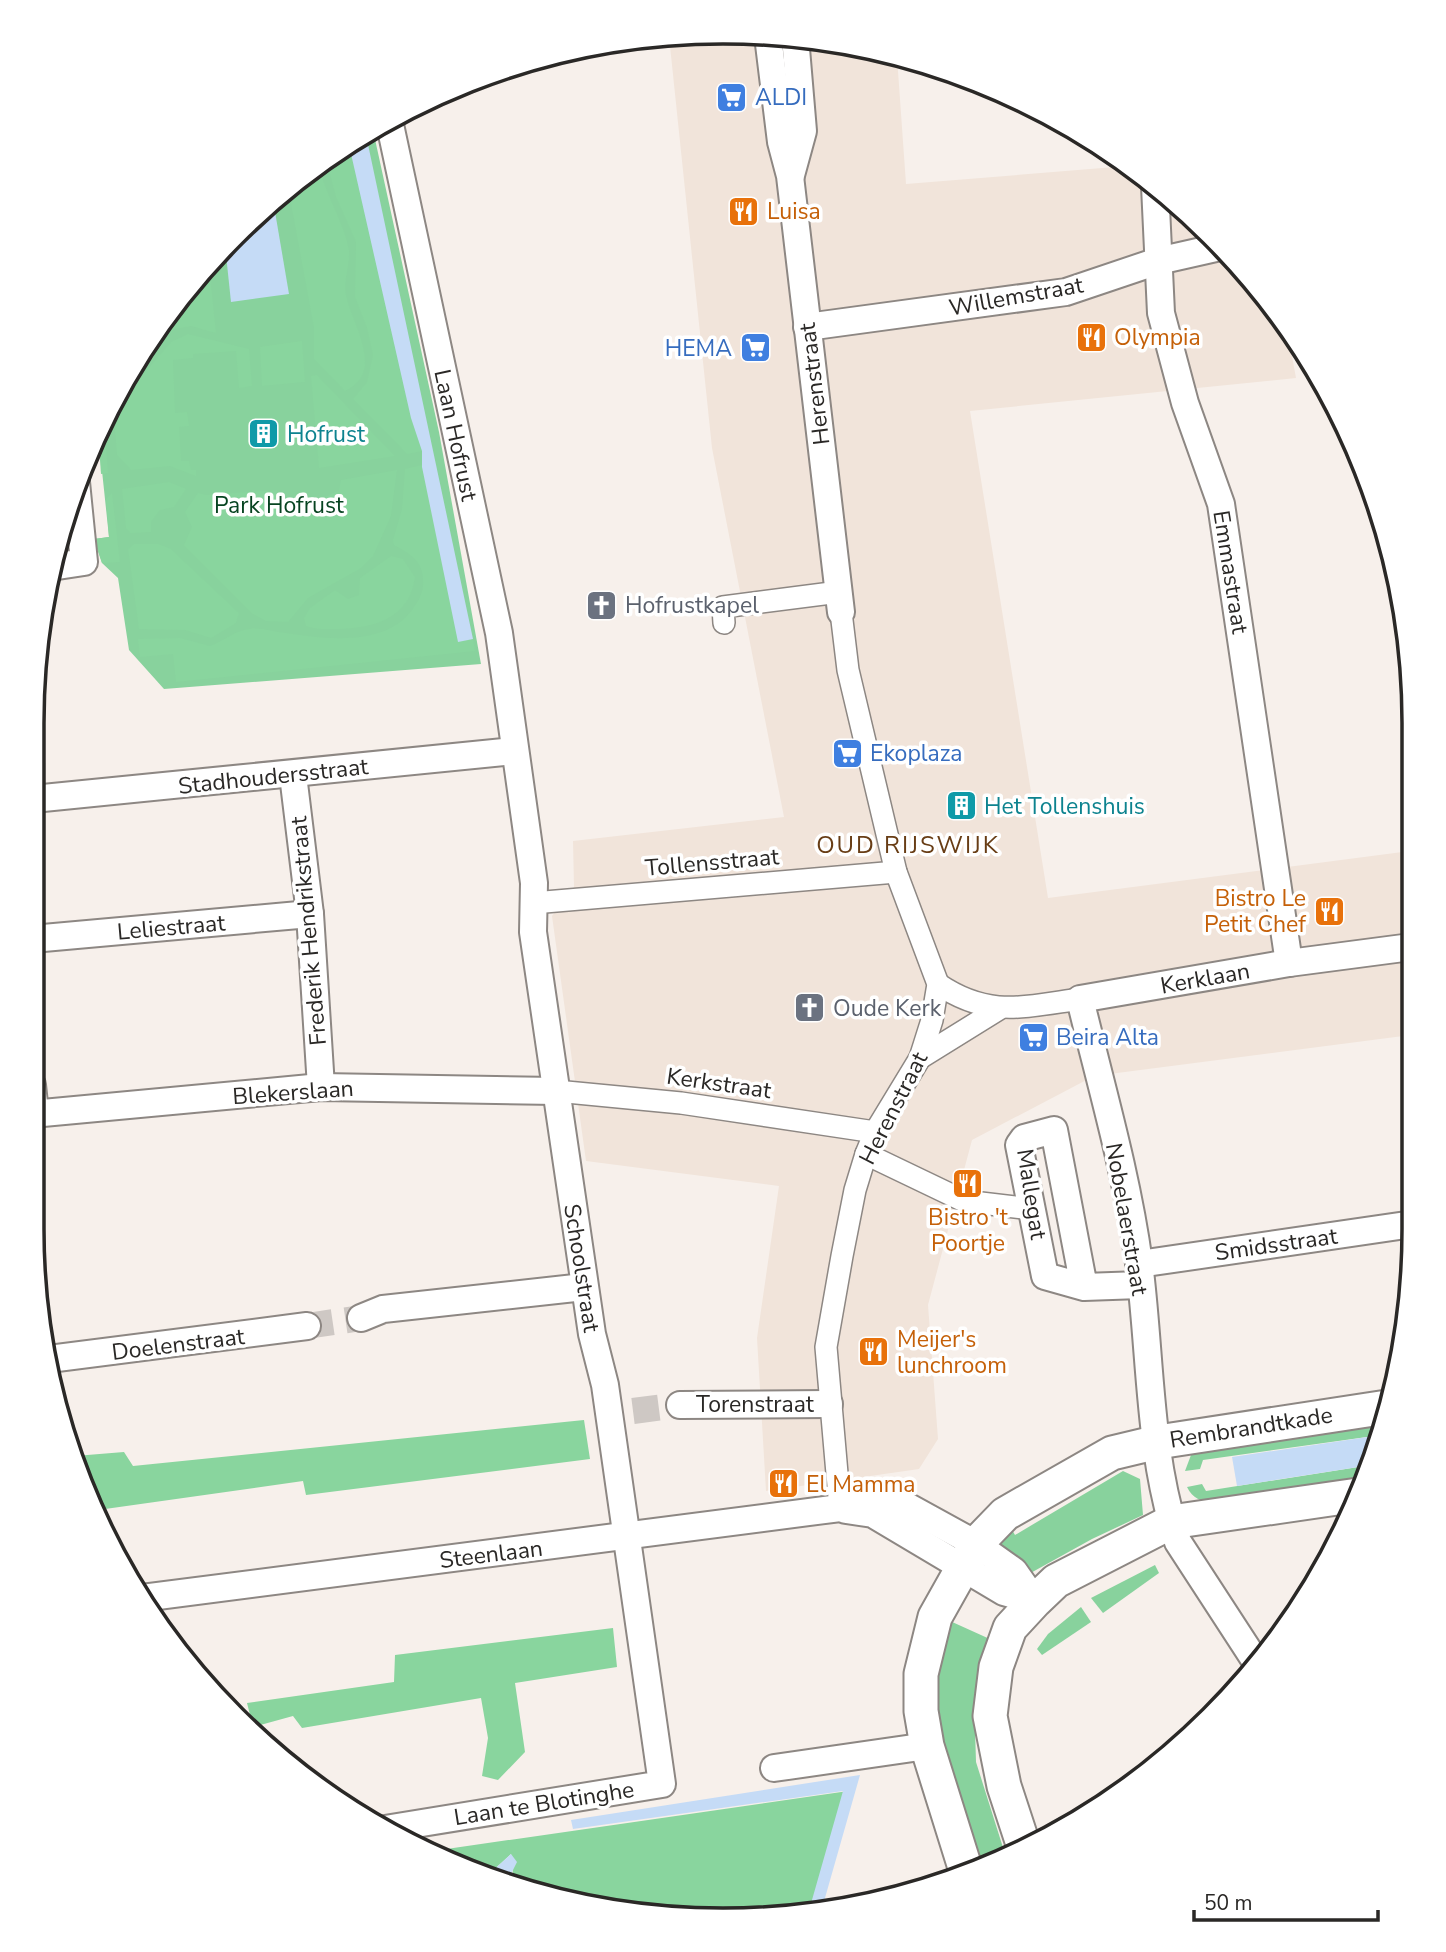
<svg xmlns="http://www.w3.org/2000/svg" width="1446" height="1952" viewBox="0 0 1446 1952" font-family="'Nunito Sans',sans-serif">
	<style>
		.built { fill: #f1e4da }
		.green { fill: #88d29d }
		.forest { fill: #89d59e }
		.water { fill: #c5dbf6 }
		.lines { fill: none; stroke-linecap: round; stroke-linejoin: round }
		.minor-tunnel { stroke: #cec8c4; stroke-width: 26; stroke-dasharray: 26 13; stroke-linecap: butt }
		.pedestrian-casing { stroke: #8d8783; stroke-width: 24 }
		.minor-casing { stroke: #8d8783; stroke-width: 30 }
		.tertiary-casing { stroke: #8d8783; stroke-width: 37 }
		.pedestrian { stroke: #fff; stroke-width: 21 }
		.minor { stroke: #fff; stroke-width: 26 }
		.tertiary { stroke: #fff; stroke-width: 33 }
		.labels { text-anchor: middle; stroke-width: 7; stroke-linejoin: round; paint-order: stroke }
		.shop-label { font-size: 23px; fill: #366cbe; stroke: #fff; text-anchor: start }
		.food-label { font-size: 23px; fill: #c56008; stroke: #fff; text-anchor: start }
		.street-label { font-size: 23px; fill: #2a2826; stroke: #fff }
		.culture-label { font-size: 23px; fill: #0d838f; stroke: #fff; text-anchor: start }
		.park-label { font-size: 23px; fill: #074421; stroke: #fff }
		.worship-label { font-size: 23px; fill: #5b616d; stroke: #fff; text-anchor: start }
		.neighbourhood-label { font-size: 24px; letter-spacing: 2px; fill: #683d15; stroke: #fff }
		.rim { fill: none; stroke: #2a2826; stroke-width: 3.5 }
	</style>
	<rect width="100%" height="100%" fill="#f7f0eb"/>
	<path class="built" d="M814,37L897,57L906,184L1127,166L1179,203L1272,302L1287,329L1296,378L970,411L1048,898L1410,851L1411,1035L1094,1076L972,1140L928,1305L938,1439L919,1469L766,1491L757,1338L779,1186L586,1161L552,916L574,887L573,841L784,817L712,448L670,46Z"/>
	<g class="green">
		<path d="M373,130L439,432L481,664L164,689L129,650L118,578L102,563L94,539L109,537L98,433L148,339L234,234L302,174Z"/>
		<path d="M1383,1423L1381,1435L1203,1460L1200,1469L1185,1471L1191,1455L1196,1452Z"/>
		<path d="M1371,1465L1367,1476L1237,1495V1499C1218,1501 1197,1508 1187,1487L1202,1484L1206,1491Z"/>
		<path d="M1123,1471L1140,1479L1143,1515L1092,1539L1027,1575L998,1545L1011,1528L1015,1535Z"/>
		<path d="M1155,1565L1159,1573L1103,1613L1091,1598Z"/>
		<path d="M1081,1607L1091,1622L1042,1655L1037,1649L1048,1634Z"/>
		<path d="M950,1621L992,1640L974,1696L976,1762L1006,1857L977,1871L935,1737L933,1678Z"/>
	</g>
	<g class="forest">
		<path d="M349,145L411,418L422,451L407,454L353,399L367,382L373,355L367,328L355,297L356,242L336,197L326,159Z"/>
		<path d="M319,164C324,193 346,226 349,251C350,268 342,282 347,299C354,327 385,373 345,391L314,359V328L288,187Z"/>
		<path d="M209,265L216,333L191,326L174,329L121,389L148,339Z"/>
		<path d="M188,334L249,349L252,386L239,388L236,351L193,354V358L173,360L175,413L187,412L189,426L179,427L181,461H189L191,470H196V476L170,466L131,470L117,455L113,409L171,342Z"/>
		<path d="M302,341L305,382L262,386L260,347Z"/>
		<path d="M317,375L395,456L319,468L311,376Z"/>
		<path d="M104,420L108,473L101,474L98,433Z"/>
		<path d="M422,465L458,641L473,639L475,651L176,682L173,654L140,657L138,639L180,638L210,646C222,642 236,630 249,629C261,627 274,632 286,633C326,639 385,647 412,610C419,601 424,591 423,580C423,561 409,553 394,545L393,540L402,509L405,469Z"/>
		<path d="M397,470L391,516L373,556L361,568L308,598L288,622L266,621L253,614L184,545L192,527L185,512L198,493L206,495L277,490L289,516L339,490L341,480Z"/>
		<path d="M169,482L186,489L174,507L160,510L151,522V532L130,533L126,528L122,489Z"/>
		<path d="M112,493L120,562L102,563L94,539L109,537L106,499Z"/>
		<path d="M134,544H158L171,549L239,613L236,623L211,638L185,630L139,629L128,549Z"/>
		<path d="M391,556L403,559L415,577C410,618 375,628 338,629C327,629 316,630 306,626L304,618L310,608L335,590L348,599L359,595L360,578Z"/>
		<path d="M584,1420L590,1459L306,1495L303,1481L98,1510L75,1456L124,1452L133,1466Z"/>
		<path d="M613,1628L617,1667L515,1683L525,1752L498,1780L482,1776L488,1738L481,1698L302,1728L293,1716L253,1727L247,1703L394,1682L395,1655Z"/>
		<path d="M855,1790L817,1913L769,1919L588,1907L508,1880L513,1874L511,1854L489,1874L426,1852Z"/>
	</g>
	<g class="water">
		<path d="M366,135L473,639L458,642L422,467V451L411,418L349,145Z"/>
		<path d="M273,200L289,294L231,302L225,245Z"/>
		<path d="M1381,1435L1371,1465L1237,1486L1232,1457Z"/>
		<path d="M860,1775L821,1912L808,1914L843,1791L573,1829L571,1820Z"/>
		<path d="M511,1854L517,1862L508,1880L489,1874Z"/>
	</g>
	<g class="lines">
		<g class="minor-tunnel">
			<path d="M307,1326L361,1318"/>
			<path d="M633,1411L680,1405"/>
		</g>
		<defs>
			<g id="pedestrian">
				<path d="M724,623L723,607L839,592"/>
				<path d="M533,903L896,872"/>
				<path d="M938,984C988,1018 1023,1007 1080,999"/>
				<path d="M920,1058L999,1009"/>
				<path d="M556,1091L681,1103L875,1132"/>
				<path d="M866,1154L964,1201L1032,1209"/>
				<path d="M840,1508L826,1347L842,1256L855,1190L866,1154L875,1132L920,1058L932,1020L938,984L896,872L848,670L841,612"/>
			</g>
			<g id="minor">
				<path d="M768,36L781,142L790,176L841,612"/>
				<path d="M791,175L803,131L795,37"/>
				<path d="M1155,186L1161,313L1185,403L1221,504L1289,963"/>
				<path d="M807,327L1066,292L1158,261L1220,247"/>
				<path d="M51,567L84,562L76,482"/>
				<path d="M293,775L310,914L321,1087"/>
				<path d="M33,799L514,751"/>
				<path d="M32,939L310,914"/>
				<path d="M32,1085L35,1113"/>
				<path d="M32,1114L321,1087L556,1091"/>
				<path d="M1139,1264L1413,1224"/>
				<path d="M1084,1287L1045,1276L1019,1145L1024,1138L1054,1130L1084,1287L1140,1285"/>
				<path d="M361,1318L383,1309L584,1287"/>
				<path d="M49,1359L307,1326"/>
				<path d="M680,1405L829,1404"/>
				<path d="M846,1510L873,1514L1004,1592L1035,1601"/>
				<path d="M142,1598L840,1508L877,1498L903,1504L976,1544L1014,1571L1035,1601"/>
				<path d="M1258,1665L1178,1542C1148,1454 1151,1355 1139,1263C1127,1174 1101,1086 1080,999L1289,963L1411,947"/>
				<path d="M774,1768L927,1746"/>
				<path d="M385,1829L662,1784L605,1385L592,1334L533,932L534,883L499,633L389,120"/>
			</g>
			<g id="tertiary">
				<path d="M1024,1847L1004,1786L990,1716L996,1667L1010,1628L1035,1601L1056,1581L1171,1522L1358,1495"/>
				<path d="M967,1874L927,1746L921,1711V1674L935,1617L976,1544L1005,1514L1112,1453L1158,1442L1387,1407"/>
			</g>
		</defs>
		<use href="#pedestrian" class="pedestrian-casing"/>
		<use href="#minor" class="minor-casing"/>
		<use href="#tertiary" class="tertiary-casing"/>
		<use href="#pedestrian" class="pedestrian"/>
		<use href="#minor" class="minor"/>
		<use href="#tertiary" class="tertiary"/>
	</g>
	<defs>
		<symbol id="supermarket-square" viewBox="-11 -11 22 22"><rect x="-9" y="-9" width="18" height="18" rx="4" fill="#3f7fe0" stroke="#fff"/><path d="M-6-5.5h2.5l.6 2H6L4.5 2H-2.5L-4.4-4H-6ZM-1.5 3.2a1.3 1.3 0 1 0 .1 0ZM3 3.2a1.3 1.3 0 1 0 .1 0Z" fill="#fff"/></symbol>
		<symbol id="restaurant-square" viewBox="-11 -11 22 22"><rect x="-9" y="-9" width="18" height="18" rx="4" fill="#e8710a" stroke="#fff"/><path d="M-5-6h1v4h1v-4h1v4h1v-4h1v5L-1.5 .5V6h-2V.5L-5-1ZM5-6V6H3V1.5H1.5Q1.5-4 5-6Z" fill="#fff"/></symbol>
		<symbol id="building-square" viewBox="-11 -11 22 22"><rect x="-9" y="-9" width="18" height="18" rx="4" fill="#0f9aa8" stroke="#fff"/><path d="M-4-6H4V6H1V3H-1V6H-4ZM-2.5-4.3h1.7v1.8h-1.7ZM.8-4.3h1.7v1.8H.8ZM-2.5-1h1.7V.8h-1.7ZM.8-1h1.7V.8H.8Z" fill="#fff"/></symbol>
		<symbol id="church-square" viewBox="-11 -11 22 22"><rect x="-9" y="-9" width="18" height="18" rx="4" fill="#6b7280" stroke="#fff"/><path d="M-1.2-6h2.4v3.5h3.3v2.4h-3.3V6h-2.4V-.1h-3.3v-2.4h3.3Z" fill="#fff"/></symbol>
	</defs>
	<g fill-rule="evenodd">
		<use href="#supermarket-square" x="714" y="80" width="35" height="35"/>
		<use href="#restaurant-square" x="726" y="194" width="35" height="35"/>
		<use href="#restaurant-square" x="1074" y="320" width="35" height="35"/>
		<use href="#supermarket-square" x="738" y="330" width="35" height="35"/>
		<use href="#building-square" x="246" y="416" width="35" height="35"/>
		<use href="#church-square" x="584" y="588" width="35" height="35"/>
		<use href="#supermarket-square" x="830" y="736" width="35" height="35"/>
		<use href="#building-square" x="944" y="788" width="35" height="35"/>
		<use href="#restaurant-square" x="1312" y="894" width="35" height="35"/>
		<use href="#church-square" x="792" y="990" width="35" height="35"/>
		<use href="#supermarket-square" x="1016" y="1020" width="35" height="35"/>
		<use href="#restaurant-square" x="950" y="1166" width="35" height="35"/>
		<use href="#restaurant-square" x="856" y="1334" width="35" height="35"/>
		<use href="#restaurant-square" x="766" y="1466" width="35" height="35"/>
	</g>
	<g class="labels">
		<g class="shop-label">
			<text x="755" y="105">ALDI</text>
			<text x="732" y="356" text-anchor="end">HEMA</text>
			<text x="870" y="761">Ekoplaza</text>
			<text x="1056" y="1045">Beira Alta</text>
		</g>
		<g class="food-label">
			<text x="767" y="219">Luisa</text>
			<text x="1114" y="345">Olympia</text>
			<text x="1306" y="906" text-anchor="end">Bistro Le<tspan x="1306" dy="26">Petit Chef</tspan></text>
			<text x="968" y="1225" text-anchor="middle">Bistro 't<tspan x="968" dy="26">Poortje</tspan></text>
			<text x="897" y="1347">Meijer's<tspan x="897" dy="26">lunchroom</tspan></text>
			<text x="806" y="1492">El Mamma</text>
		</g>
		<g class="street-label">
			<text transform="translate(1016 296) rotate(-10)" y="8">Willemstraat</text>
			<text transform="translate(814 384) rotate(-97)" y="8">Herenstraat</text>
			<text transform="translate(456 435) rotate(78)" y="8">Laan Hofrust</text>
			<text transform="translate(1231 572) rotate(81)" y="8">Emmastraat</text>
			<text transform="translate(273 776) rotate(-6)" y="8">Stadhoudersstraat</text>
			<text transform="translate(712 862) rotate(-5)" y="8">Tollensstraat</text>
			<text transform="translate(171 927) rotate(-5)" y="8">Leliestraat</text>
			<text transform="translate(308 931) rotate(-95)" y="8">Frederik Hendrikstraat</text>
			<text transform="translate(1205 978) rotate(-10)" y="8">Kerklaan</text>
			<text transform="translate(719 1083) rotate(8)" y="8">Kerkstraat</text>
			<text transform="translate(293 1092) rotate(-4)" y="8">Blekerslaan</text>
			<text transform="translate(893 1108) rotate(-63)" y="8">Herenstraat</text>
			<text transform="translate(1032 1194) rotate(81)" y="8">Mallegat</text>
			<text transform="translate(1127 1219) rotate(80)" y="8">Nobelaerstraat</text>
			<text transform="translate(1276 1244) rotate(-8)" y="8">Smidsstraat</text>
			<text transform="translate(582 1268) rotate(81)" y="8">Schoolstraat</text>
			<text transform="translate(178 1344) rotate(-7)" y="8">Doelenstraat</text>
			<text x="755" y="1412">Torenstraat</text>
			<text transform="translate(1251 1427) rotate(-9)" y="8">Rembrandtkade</text>
			<text transform="translate(491 1554) rotate(-7)" y="8">Steenlaan</text>
			<text transform="translate(544 1803) rotate(-9)" y="8">Laan te Blotinghe</text>
		</g>
		<g class="culture-label">
			<text x="287" y="442">Hofrust</text>
			<text x="984" y="814">Het Tollenshuis</text>
		</g>
		<g class="park-label">
			<text x="279" y="513">Park Hofrust</text>
		</g>
		<g class="worship-label">
			<text x="625" y="613">Hofrustkapel</text>
			<text x="833" y="1016">Oude Kerk</text>
		</g>
		<g class="neighbourhood-label">
			<text x="908" y="853">OUD RIJSWIJK</text>
		</g>
	</g>
	<path d="M0 0H1446V1952H0ZM723 44H723A679 679 0 0 1 1402 723V1229A679 679 0 0 1 723 1908H723A679 679 0 0 1 44 1229V723A679 679 0 0 1 723 44Z" fill="#fff" fill-rule="evenodd"/>
	<path class="rim" d="M723 44H723A679 679 0 0 1 1402 723V1229A679 679 0 0 1 723 1908H723A679 679 0 0 1 44 1229V723A679 679 0 0 1 723 44Z"/>
	<path d="M1194 1910v10h184v-10" fill="none" stroke="#2a2826" stroke-width="3.5"/>
	<text x="1204" y="1910" font-size="21" fill="#2a2826" stroke="#ffffff" stroke-width="5" paint-order="stroke">50 m</text>
</svg>
